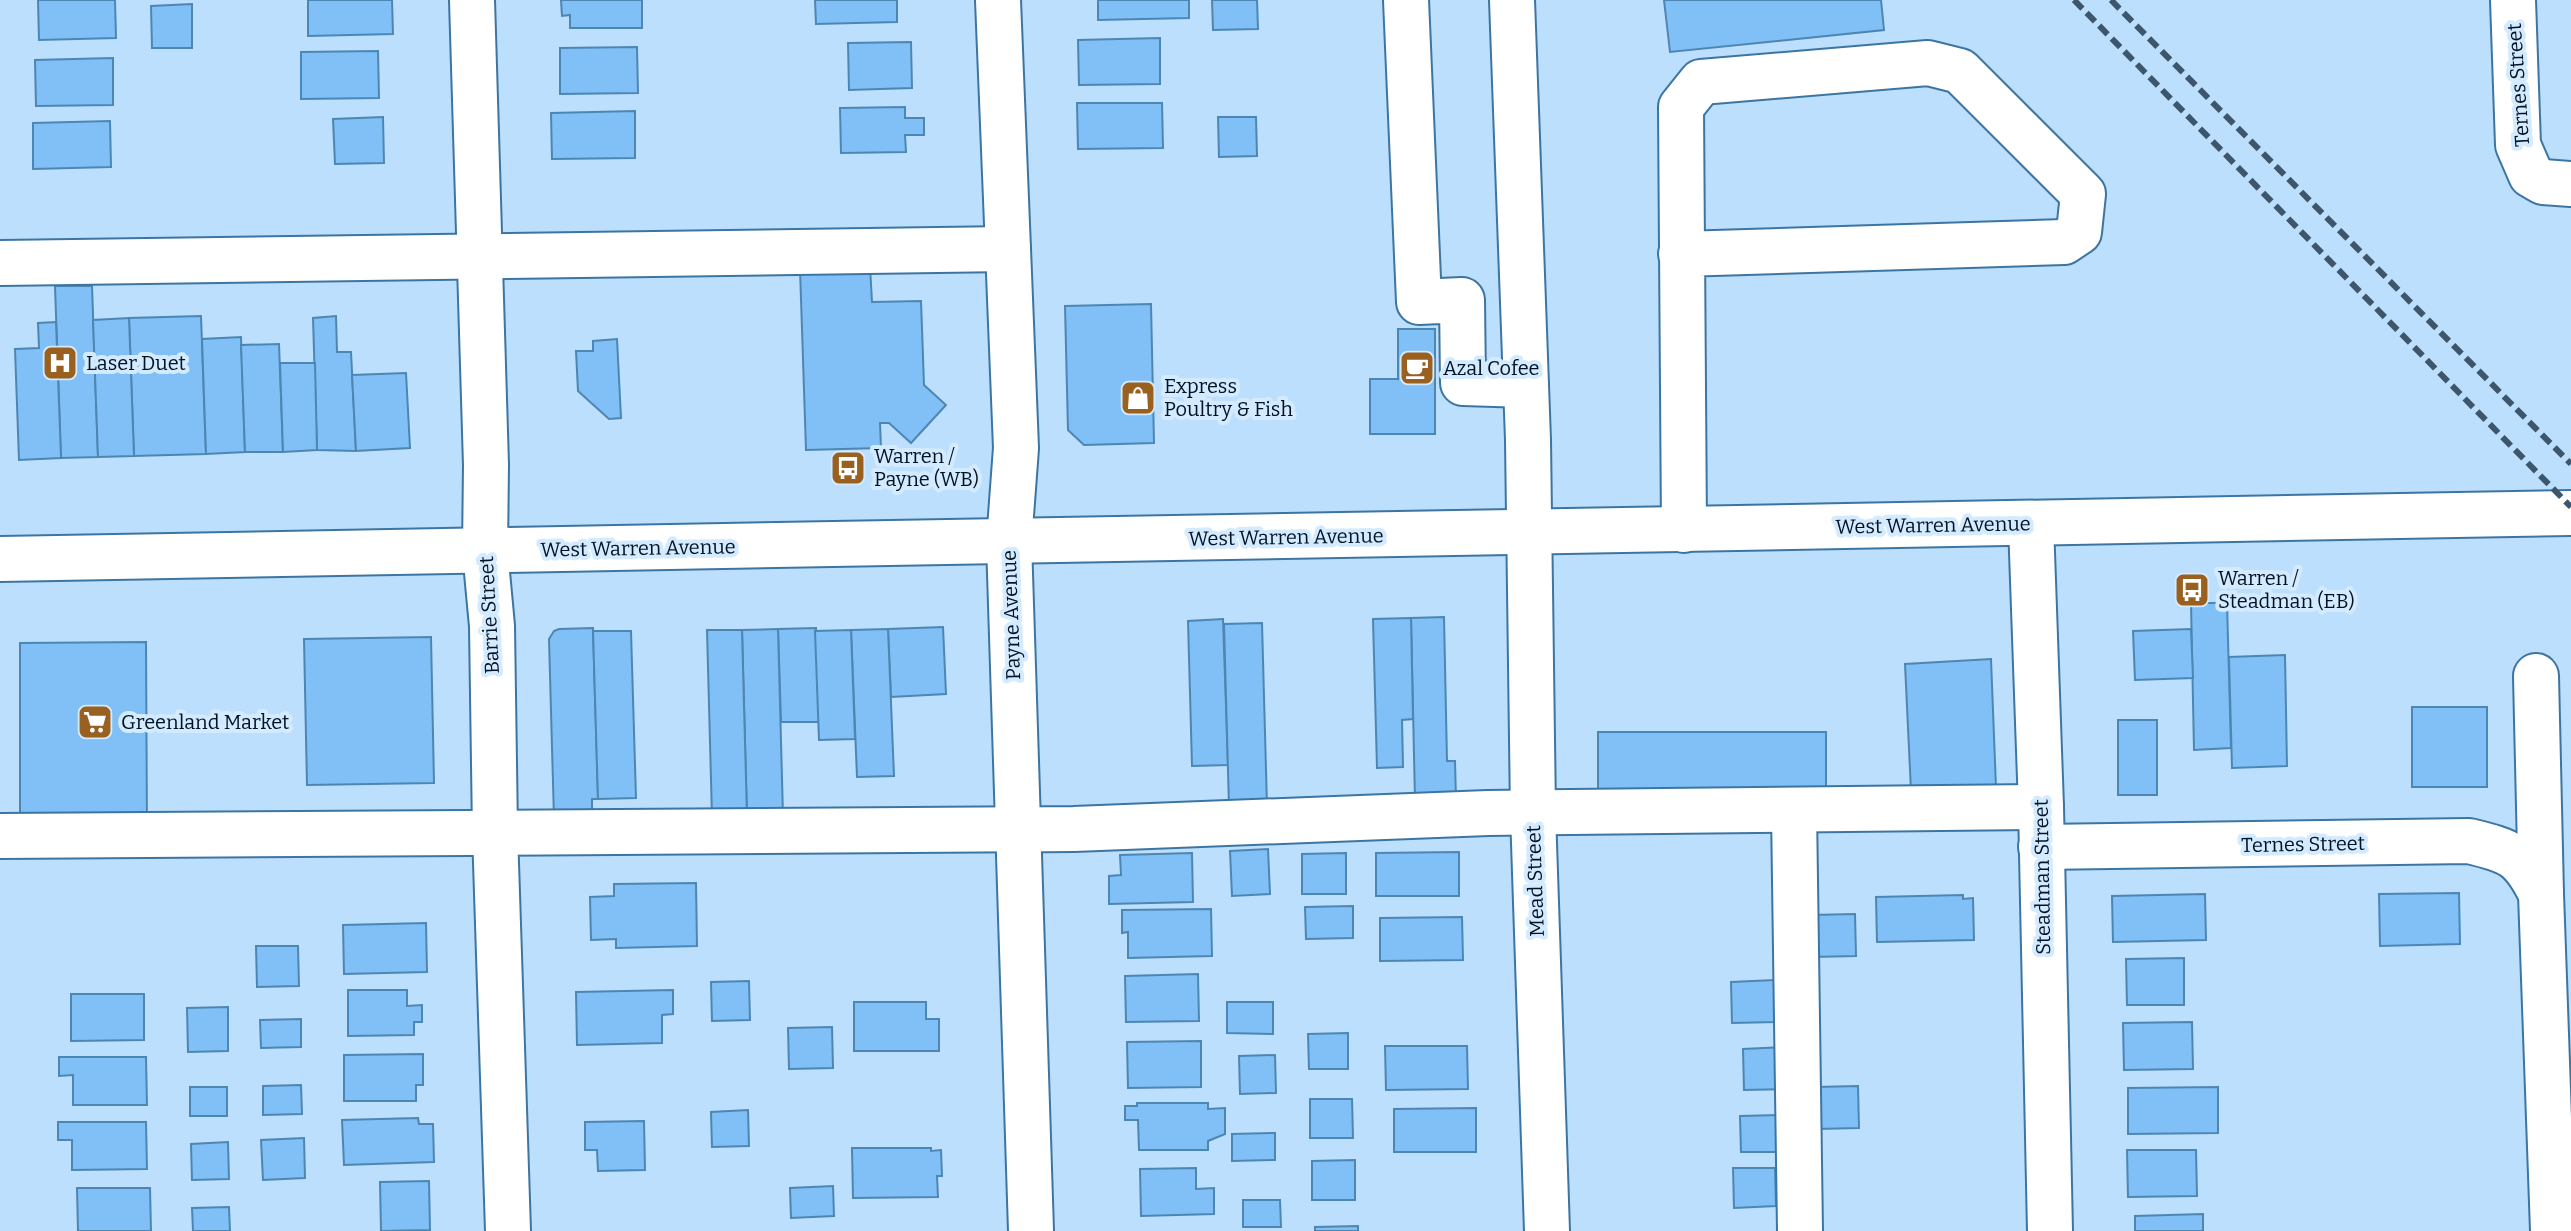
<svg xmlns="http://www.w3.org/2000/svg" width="2571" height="1231" viewBox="0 0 2571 1231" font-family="Bitter,serif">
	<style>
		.building { fill: #80c0f6; stroke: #4e86b3; stroke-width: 2 }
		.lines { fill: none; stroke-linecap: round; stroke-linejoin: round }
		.minor-casing { stroke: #3d75a2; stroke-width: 48 }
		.major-casing { stroke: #3d75a2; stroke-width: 48 }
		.minor { stroke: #fff; stroke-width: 44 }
		.major { stroke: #fff; stroke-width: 44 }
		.rail { stroke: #3e566c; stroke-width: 6; stroke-dasharray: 12 6; stroke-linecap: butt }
		.labels { text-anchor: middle; stroke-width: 8; stroke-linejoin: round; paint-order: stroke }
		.street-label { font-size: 20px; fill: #001325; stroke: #d4ebff }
		.poi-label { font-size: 20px; fill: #001325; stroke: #d4ebff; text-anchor: start }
	</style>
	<rect width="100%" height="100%" fill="#bcdffd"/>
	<g class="building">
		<path d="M38,0H115L116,38L39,40Z"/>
		<path d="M308,0H392L393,34L308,36Z"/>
		<path d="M561,0H642V28H570V15L562,16Z"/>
		<path d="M815,0H897V22L816,24Z"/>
		<path d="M1098,0H1189V18L1098,20Z"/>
		<path d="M1212,0H1257L1258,29L1213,30Z"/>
		<path d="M1664,0H1881L1884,30L1670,52Z"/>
		<path d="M192,4V48H152L151,6Z"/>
		<path d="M1160,38V84L1079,85L1078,40Z"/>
		<path d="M911,42L912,88L849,90L848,43Z"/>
		<path d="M637,47L638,93L560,94V48Z"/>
		<path d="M378,51L379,98L301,99V52Z"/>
		<path d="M113,58V105L36,106L35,60Z"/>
		<path d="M1077,103H1162L1163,148L1078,149Z"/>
		<path d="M905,107V118H924V135H905L906,152L841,153L840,108Z"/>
		<path d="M635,111V158L552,159L551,113Z"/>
		<path d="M383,117L384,163L335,164L333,119Z"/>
		<path d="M1218,117H1256L1257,156L1219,157Z"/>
		<path d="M110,121L111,167L33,169V123Z"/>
		<path d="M870,266L872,302L921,301L924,385L946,405L911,443L889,423H880L881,448L806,450L800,269Z"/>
		<path d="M55,286H92L98,457L61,458Z"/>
		<path d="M1151,304L1154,443L1084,445L1068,430L1065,306Z"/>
		<path d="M201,316L206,454L134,456L129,318Z"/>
		<path d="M336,316L337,352H351L356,451L317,450L313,318Z"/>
		<path d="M129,318L134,456L98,457L93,320Z"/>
		<path d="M56,322L61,458L19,460L15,349L39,348L38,323Z"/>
		<path d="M1398,329H1435V434H1370V379H1398Z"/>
		<path d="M241,337L245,452L206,454L202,339Z"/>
		<path d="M617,339L621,418L609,419L578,391L576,351H593V341Z"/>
		<path d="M279,344L283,452H245L241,345Z"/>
		<path d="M280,363H315L317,450L283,452Z"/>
		<path d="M406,373L410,448L356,451L352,375Z"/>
		<path d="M2191,603H2227L2231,748L2194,750Z"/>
		<path d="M1444,617L1447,761H1455L1456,799L1415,801L1411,618Z"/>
		<path d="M1411,618L1413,719L1402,720L1403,767L1377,768L1373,619Z"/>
		<path d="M1223,619L1228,765L1192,766L1188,621Z"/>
		<path d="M1262,623L1267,806L1229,807L1224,624Z"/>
		<path d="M943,627L946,694L891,697L888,629Z"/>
		<path d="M593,628L598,799H592V819H554L549,639L554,631L559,629Z"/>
		<path d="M816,628L819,722H781L778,629Z"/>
		<path d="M778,629L783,816L747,817L742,630Z"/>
		<path d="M888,629L894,776L857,777L851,630Z"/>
		<path d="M2191,629L2193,678L2135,680L2133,631Z"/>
		<path d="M707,630H742L747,817H712Z"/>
		<path d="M851,630L855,739L819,740L815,631Z"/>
		<path d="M593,631H631L636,798L598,799Z"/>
		<path d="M431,637L434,783L307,785L304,639Z"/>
		<path d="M146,642L147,832H20V643Z"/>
		<path d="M2285,655L2287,766L2232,768L2229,657Z"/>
		<path d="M1991,659L1996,788L1911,791L1905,664Z"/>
		<rect x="2412" y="707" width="75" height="80"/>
		<rect x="2118" y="720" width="39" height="75"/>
		<path d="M1598,732H1826V799L1598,800Z"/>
		<path d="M1268,849L1270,894L1232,896L1230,851Z"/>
		<path d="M1459,852V896H1376V853Z"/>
		<path d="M1192,853L1193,902L1109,904V876L1121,875L1120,855Z"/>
		<path d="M1346,853V894H1302V854Z"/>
		<path d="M696,883L697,946L616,948V939L591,940L590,897L614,896V884Z"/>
		<path d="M2459,893L2460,944L2380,946L2379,894Z"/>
		<path d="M2205,894L2206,940L2113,942L2112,896Z"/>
		<path d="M1963,895V899L1973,898L1974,940L1877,942L1876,897Z"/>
		<path d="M1353,906V938L1306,939L1305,907Z"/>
		<path d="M1211,909L1212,956L1128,958V932L1122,933V910Z"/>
		<path d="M1855,914L1856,956L1812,957L1811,915Z"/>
		<path d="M1462,917L1463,960L1380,961V918Z"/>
		<path d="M426,923L427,972L344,974L343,925Z"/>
		<path d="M256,946H298L299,986L257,987Z"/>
		<path d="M2184,958V1005H2127L2126,959Z"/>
		<path d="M1198,974L1199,1021L1126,1022L1125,976Z"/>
		<path d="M1775,980L1776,1022L1732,1023L1731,982Z"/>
		<path d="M749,981L750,1020L712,1021L711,982Z"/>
		<path d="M348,990H407V1006L422,1005V1022H414V1035L348,1036Z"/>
		<path d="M673,990V1014L662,1015V1043L577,1045L576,992Z"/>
		<path d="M71,994H144V1040L71,1041Z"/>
		<path d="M854,1002H926V1019H939V1051H854Z"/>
		<path d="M1227,1002H1273V1034L1227,1033Z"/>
		<path d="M228,1007V1051L188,1052L187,1008Z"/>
		<path d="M301,1019V1047L261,1048L260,1020Z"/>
		<path d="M2192,1022L2193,1069L2124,1070L2123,1023Z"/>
		<path d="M832,1027L833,1068L789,1069L788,1028Z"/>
		<path d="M1348,1033V1069H1309L1308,1034Z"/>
		<path d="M1201,1041V1087L1128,1088L1127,1042Z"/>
		<path d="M1385,1046H1467L1468,1089L1386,1090Z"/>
		<path d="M1787,1047L1788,1089L1744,1090L1743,1049Z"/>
		<path d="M423,1054V1085H416V1101H344V1055Z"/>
		<path d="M1275,1055L1276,1093L1240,1094L1239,1056Z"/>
		<path d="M59,1057H146L147,1105H73V1075L59,1076Z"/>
		<path d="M301,1085L302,1114L263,1115V1086Z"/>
		<path d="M1858,1086L1859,1128L1816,1129L1815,1087Z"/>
		<rect x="190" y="1087" width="37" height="29"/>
		<path d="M2218,1087V1133L2128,1134V1088Z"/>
		<path d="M1310,1099H1352L1353,1138H1310Z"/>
		<path d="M1137,1103H1208V1109L1225,1108V1134L1208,1141V1150H1139L1138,1120H1125V1106H1137Z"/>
		<path d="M1476,1108V1152H1394V1109Z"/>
		<path d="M748,1110L749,1146L712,1147L711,1112Z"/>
		<path d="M1783,1115L1784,1152H1741L1740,1116Z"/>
		<path d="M418,1118L419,1124H433L434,1162L344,1165L342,1120Z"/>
		<path d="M644,1121L645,1170L598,1171L597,1150H585V1122Z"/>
		<path d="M58,1122H146L147,1169L72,1170V1140H58Z"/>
		<path d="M1275,1133V1160L1232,1161V1134Z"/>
		<path d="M304,1138L305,1178L263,1180L261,1140Z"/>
		<path d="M228,1142L229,1179L192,1180L191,1144Z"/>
		<path d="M852,1148H931V1151L941,1150L942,1176H937L938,1197L853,1198Z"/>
		<path d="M2127,1150H2196L2197,1196L2128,1197Z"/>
		<path d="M1355,1160V1200H1312V1161Z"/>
		<path d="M1196,1168V1189L1214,1188V1214L1141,1216L1140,1169Z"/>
		<path d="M1733,1168H1775L1776,1206L1734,1208Z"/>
		<path d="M429,1181L430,1230L381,1231L380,1182Z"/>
		<path d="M833,1186L834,1216L791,1218L790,1188Z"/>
		<path d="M77,1188H150L151,1231H78Z"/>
		<path d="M1243,1200H1280L1281,1227H1243Z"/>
		<path d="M229,1207L230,1231H193L192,1208Z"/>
		<path d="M2203,1214V1231H2135V1216Z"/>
		<path d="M1358,1226V1231H1315V1227Z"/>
	</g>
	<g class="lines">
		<defs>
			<g id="minor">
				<path d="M472,0L486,465L485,551L492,626L495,832L508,1231"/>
				<path d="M998,0L1016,448L1009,542L1031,1231"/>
				<path d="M1406,0L1419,302L1462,300L1463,383L1526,385"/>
				<path d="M1512,0L1528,440L1533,813L1547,1231"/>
				<path d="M2513,0L2518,145L2531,175L2543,182L2571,184"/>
				<path d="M1681,254L2064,242L2079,232L2083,194L1960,71L1928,63L1701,82L1681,107L1684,530"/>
				<path d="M0,263L1008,249"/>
				<path d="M2031,524L2041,807L2050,1231"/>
				<path d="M2536,676L2541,894"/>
				<path d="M1794,810L1800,1231"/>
				<path d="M0,836L1074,829L1488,813L2041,807"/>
				<path d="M2041,847L2469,841C2511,851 2522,855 2541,894L2553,1231"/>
			</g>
			<path id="major" d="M0,559L2571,513"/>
		</defs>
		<use href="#minor" class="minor-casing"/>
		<use href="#major" class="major-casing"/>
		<use href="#minor" class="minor"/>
		<use href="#major" class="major"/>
		<g class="rail">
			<path d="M2074,0L2571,507"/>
			<path d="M2111,0L2571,464"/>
		</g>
	</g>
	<defs>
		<symbol id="hospital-square" viewBox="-11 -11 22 22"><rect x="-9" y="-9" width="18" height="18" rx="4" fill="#9a601f" stroke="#d4ebff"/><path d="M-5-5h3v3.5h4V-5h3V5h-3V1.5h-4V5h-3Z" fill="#fff"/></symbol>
		<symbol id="cafe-square" viewBox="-11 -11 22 22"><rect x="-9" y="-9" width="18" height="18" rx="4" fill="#9a601f" stroke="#d4ebff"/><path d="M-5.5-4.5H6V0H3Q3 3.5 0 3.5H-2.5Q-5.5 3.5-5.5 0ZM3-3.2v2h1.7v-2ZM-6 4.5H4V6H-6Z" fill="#fff"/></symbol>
		<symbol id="shop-square" viewBox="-11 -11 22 22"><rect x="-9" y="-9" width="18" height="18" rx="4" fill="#9a601f" stroke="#d4ebff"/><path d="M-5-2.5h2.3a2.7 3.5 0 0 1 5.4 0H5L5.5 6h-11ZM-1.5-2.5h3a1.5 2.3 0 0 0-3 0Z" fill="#fff"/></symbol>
		<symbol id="bus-square" viewBox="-11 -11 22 22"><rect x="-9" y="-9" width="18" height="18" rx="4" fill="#9a601f" stroke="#d4ebff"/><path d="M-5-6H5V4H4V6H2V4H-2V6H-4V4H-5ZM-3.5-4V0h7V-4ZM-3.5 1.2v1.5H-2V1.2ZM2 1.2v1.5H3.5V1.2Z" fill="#fff"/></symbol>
		<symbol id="supermarket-square" viewBox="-11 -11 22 22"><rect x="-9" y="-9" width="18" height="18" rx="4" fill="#9a601f" stroke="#d4ebff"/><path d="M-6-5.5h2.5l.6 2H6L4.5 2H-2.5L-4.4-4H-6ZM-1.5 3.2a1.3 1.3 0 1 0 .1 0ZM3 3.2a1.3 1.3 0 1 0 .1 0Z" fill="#fff"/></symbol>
	</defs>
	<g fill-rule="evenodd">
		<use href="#hospital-square" x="40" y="343" width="40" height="40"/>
		<use href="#cafe-square" x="1397" y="348" width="40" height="40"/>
		<use href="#shop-square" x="1118" y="378" width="40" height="40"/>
		<use href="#bus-square" x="828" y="448" width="40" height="40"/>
		<use href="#bus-square" x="2172" y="570" width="40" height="40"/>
		<use href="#supermarket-square" x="75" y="702" width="40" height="40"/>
	</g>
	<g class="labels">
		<g class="street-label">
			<text transform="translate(2518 85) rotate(-94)" y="7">Ternes Street</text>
			<text transform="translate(1933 525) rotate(-1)" y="7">West Warren Avenue</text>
			<text transform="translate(1286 537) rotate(-1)" y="7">West Warren Avenue</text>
			<text transform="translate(638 548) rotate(-1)" y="7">West Warren Avenue</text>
			<text transform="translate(489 615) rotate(-93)" y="7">Barrie Street</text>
			<text transform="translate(1011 615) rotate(-92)" y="7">Payne Avenue</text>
			<text transform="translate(2303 844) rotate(-1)" y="7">Ternes Street</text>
			<text transform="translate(2042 877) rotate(-91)" y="7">Steadman Street</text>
			<text transform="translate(1535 881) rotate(-92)" y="7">Mead Street</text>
		</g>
		<g class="poi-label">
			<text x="86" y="370">Laser Duet</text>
			<text x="1443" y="375">Azal Cofee</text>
			<text x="1164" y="393">Express<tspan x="1164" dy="23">Poultry &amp; Fish</tspan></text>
			<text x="874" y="463">Warren /<tspan x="874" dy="23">Payne (WB)</tspan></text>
			<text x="2218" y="585">Warren /<tspan x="2218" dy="23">Steadman (EB)</tspan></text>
			<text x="121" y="729">Greenland Market</text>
		</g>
	</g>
</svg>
